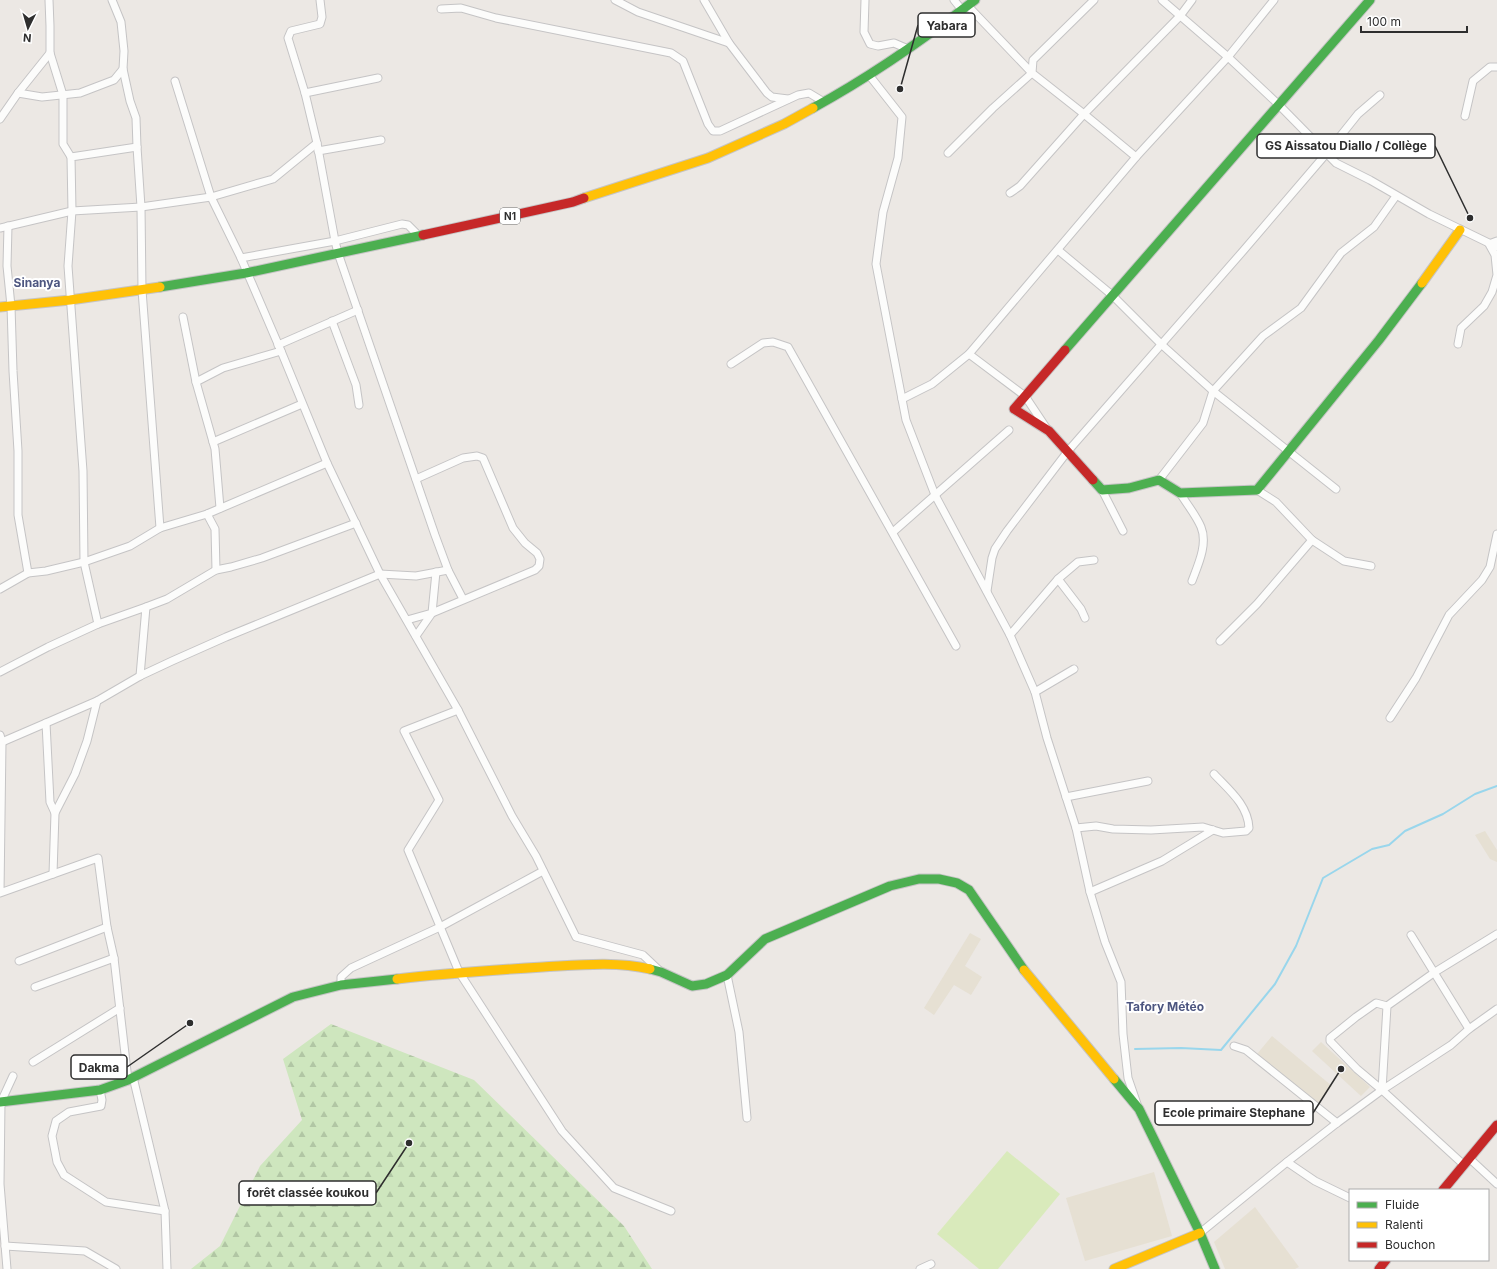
<svg xmlns="http://www.w3.org/2000/svg" width="1497" height="1269" viewBox="0 0 1497 1269" font-family="Inter,sans-serif">
	<style>
		.education { fill: #e6e0d3 }
		.forest { fill: url(#forest-firs) }
		.pitch { fill: #d9eabb }
		.lines { fill: none; stroke-linecap: round; stroke-linejoin: round }
		.stream { stroke: #99d6ec; stroke-width: 2 }
		.street-casing { stroke: #c5c4c5; stroke-width: 9 }
		.fast-casing { stroke: #c5c4c5; stroke-width: 11 }
		.slow-casing { stroke: #c5c4c5; stroke-width: 11 }
		.jam-casing { stroke: #c5c4c5; stroke-width: 11 }
		.street { stroke: #fcfcfb; stroke-width: 7 }
		.fast { stroke: #4caf50; stroke-width: 9 }
		.slow { stroke: #ffc107; stroke-width: 9 }
		.jam { stroke: #c62828; stroke-width: 9 }
		.labels { text-anchor: middle; stroke-width: 4; stroke-linejoin: round; paint-order: stroke }
		.shield { fill: #fff; stroke: #6d6d6d; stroke-width: 1 }
		.shield-label { font-size: 10px; font-weight: bold; fill: #2e2e2e }
		.neighbourhood-label { font-size: 12px; font-weight: bold; fill: #4d5680; stroke: #fff }
		.leader { fill: none; stroke: #2e2e2e; stroke-width: 1.5 }
		.callout-dot { fill: #2e2e2e; stroke: #fff; stroke-width: 1.5 }
		.callout { fill: #fff; stroke: #2e2e2e; stroke-width: 1.5 }
		.callout-label { font-size: 12px; text-anchor: middle; font-weight: bold; fill: #2e2e2e }
	</style>
	<defs>
		<pattern id="forest-firs" width="22" height="20" patternUnits="userSpaceOnUse"><rect width="22" height="20" fill="#cee6be"/><path d="M5 1l3.5 6h-7zM16 11l3.5 6h-7z" fill="#b1c6a4"/></pattern>
	</defs>
	<rect width="100%" height="100%" fill="#ece8e4"/>
	<g class="education">
		<path d="M1485,831L1497,850V862L1490,859L1475,835Z"/>
		<path d="M970,933L981,939L965,966L982,977L971,995L954,985L934,1015L924,1008Z"/>
		<path d="M1272,1036L1332,1086L1317,1104L1257,1054Z"/>
		<path d="M1321,1042L1370,1087L1361,1096L1312,1051Z"/>
		<path d="M1154,1172L1172,1236L1085,1261L1066,1198Z"/>
		<path d="M1255,1207L1299,1267L1295,1269H1225L1214,1242Z"/>
	</g>
	<path class="forest" d="M331,1024L474,1080L624,1226L652,1269H191L220,1246L260,1166L302,1120L283,1059Z"/>
	<path class="pitch" d="M1007,1151L1060,1194L998,1269H979L937,1234Z"/>
	<g class="lines">
		<path class="stream" d="M1135,1049L1181,1048L1221,1050L1275,984L1296,946L1323,878L1372,849L1389,845L1405,831L1443,814L1475,794L1497,786"/>
		<defs>
			<g id="street">
				<path d="M320,0L322,17L320,24L291,31L288,38L305,93L317,143L335,241L338,253L435,535L448,570L463,599"/>
				<path d="M615,0L638,12L729,43"/>
				<path d="M704,0L729,43L767,93L772,97L788,99"/>
				<path d="M865,0L864,32L870,44L878,46L894,43L908,49"/>
				<path d="M954,0L962,10"/>
				<path d="M1094,0L1033,60L1032,73L1084,114L1136,157"/>
				<path d="M1162,0L1228,57L1279,105L1336,163L1370,180L1429,214L1497,247"/>
				<path d="M441,9L461,8L496,18L671,53L683,61L708,124L713,131H720L798,95L809,93L824,102"/>
				<path d="M50,53L63,95V144L71,157"/>
				<path d="M123,69L130,101L136,118L137,147L141,207L142,290L160,528"/>
				<path d="M869,75L902,117L898,158L883,212L876,264L906,420L935,495L1010,635L1035,692L1047,738L1076,828L1090,892L1105,942L1121,982L1123,1034L1128,1078L1137,1104"/>
				<path d="M175,81L211,197L241,258L281,351L327,463L380,574L458,710L512,816L536,856L576,937L643,955L661,972"/>
				<path d="M18,93L42,97L80,93L114,80L123,69L124,51L121,22L112,0"/>
				<path d="M305,93L378,78"/>
				<path d="M1465,116L1473,81L1490,67H1497"/>
				<path d="M0,119L18,93L50,53V26L49,0"/>
				<path d="M318,151L381,140"/>
				<path d="M948,153L993,108L1032,73L968,6"/>
				<path d="M1010,193L1020,186L1084,114L1180,16L1192,0"/>
				<path d="M8,226L7,266L11,306L13,371L18,451V515L28,573"/>
				<path d="M0,228L72,211L141,207L211,197L273,179L317,143"/>
				<path d="M1058,250L1112,295L1161,344L1213,391L1336,489"/>
				<path d="M241,258L335,241L402,224L408,225L419,236"/>
				<path d="M183,317L196,382"/>
				<path d="M332,321L356,385L359,405"/>
				<path d="M1458,344L1461,328L1484,306L1492,292L1497,275L1495,255L1489,244L1497,241"/>
				<path d="M278,345L358,310"/>
				<path d="M969,354L1025,396L1047,429"/>
				<path d="M731,364L763,343L773,342L788,347L956,646"/>
				<path d="M902,399L932,384L969,354L1136,157L1228,57L1274,0"/>
				<path d="M213,442L302,404"/>
				<path d="M416,479L463,458L477,456L483,458L513,528L525,543L537,553L540,559L539,566L535,570L432,613L416,636"/>
				<path d="M1159,480L1203,423L1213,391L1263,336L1301,308L1341,253L1374,227L1396,196"/>
				<path d="M1102,490L1123,531"/>
				<path d="M1257,490L1276,502L1312,540L1344,561L1371,566"/>
				<path d="M1180,493C1186,503 1196,515 1201,527C1208,544 1198,565 1192,581"/>
				<path d="M220,508L215,449L196,382L223,368L281,351"/>
				<path d="M207,514L215,529L216,570"/>
				<path d="M893,532L1009,430"/>
				<path d="M1058,579L1081,609L1085,618"/>
				<path d="M0,589L28,573L46,571L84,562L130,546L160,528L207,514L327,463"/>
				<path d="M987,591L992,558L995,549L1007,531L1068,451L1243,251L1326,154L1358,114L1380,95"/>
				<path d="M146,607L167,599L216,570L231,567L262,558L356,523"/>
				<path d="M407,620L432,613L436,572"/>
				<path d="M98,624L84,562L83,471L68,266L72,211L71,157L137,147"/>
				<path d="M1010,635L1058,579L1078,562L1094,560"/>
				<path d="M1220,641L1257,604L1312,540"/>
				<path d="M0,672L48,647L98,624L146,607L140,676"/>
				<path d="M1035,692L1074,669"/>
				<path d="M458,710L404,731L439,800L408,850L459,972L562,1131L614,1188L671,1211"/>
				<path d="M1390,718L1416,678L1449,615L1482,580L1490,567L1497,534"/>
				<path d="M46,723L50,802L55,813"/>
				<path d="M0,735L2,742L0,893L98,858L107,927L114,958L128,1080"/>
				<path d="M2,742L97,701"/>
				<path d="M1066,797L1148,781"/>
				<path d="M1076,828L1096,826L1113,829L1151,830L1203,827L1223,833L1246,831L1249,828C1248,805 1229,790 1214,774"/>
				<path d="M53,874L55,813L75,774L87,741L97,701L140,676L172,661L226,637L380,574L416,576L448,570"/>
				<path d="M1090,892L1162,861L1213,830"/>
				<path d="M1411,935L1469,1029"/>
				<path d="M19,961L107,927"/>
				<path d="M727,975L739,1032L747,1118"/>
				<path d="M341,985V977L351,968L440,927L543,871"/>
				<path d="M35,987L114,958"/>
				<path d="M1387,1006L1376,1003L1356,1017L1330,1038V1041L1357,1069L1382,1090L1464,1165"/>
				<path d="M1234,1046L1246,1050L1337,1123"/>
				<path d="M33,1062L120,1008"/>
				<path d="M133,1077L165,1211L167,1269"/>
				<path d="M100,1090L102,1100L101,1106L69,1112L56,1121L52,1136L57,1162L64,1175L106,1202L165,1211"/>
				<path d="M1382,1090L1387,1006L1435,972L1497,934"/>
				<path d="M1469,1158L1497,1184"/>
				<path d="M1287,1162L1315,1181L1350,1198"/>
				<path d="M1200,1233L1287,1162L1337,1123L1382,1090L1451,1045L1469,1029L1497,1009"/>
				<path d="M5,1246L85,1251L116,1269"/>
				<path d="M7,1269L0,1184L1,1102L13,1076"/>
				<path d="M920,1269L931,1264"/>
			</g>
			<g id="fast">
				<path d="M813,108C870,77 923,40 975,0"/>
				<path d="M160,287L246,273L423,235"/>
				<path d="M1065,350L1370,0"/>
				<path d="M1093,480L1102,490L1129,488L1159,480L1180,493L1257,490L1379,340L1422,283"/>
				<path d="M650,969L661,972L692,986L706,984L727,975L765,939L890,886L919,879H939L957,883L969,890L1024,970"/>
				<path d="M1114,1079L1139,1109L1200,1233L1215,1269"/>
				<path d="M0,1102L100,1090L128,1080L293,997L341,985L397,979"/>
			</g>
			<g id="slow">
				<path d="M584,198L708,158L784,124L813,108"/>
				<path d="M1422,283L1460,230"/>
				<path d="M0,307L70,300L160,287"/>
				<path d="M1024,970L1114,1079"/>
				<path d="M397,979C446,973 494,970 543,967C579,965 615,961 650,969"/>
				<path d="M1114,1269L1200,1233"/>
			</g>
			<g id="jam">
				<path d="M423,235L573,202L584,198"/>
				<path d="M1065,350L1014,409L1049,431L1093,480"/>
				<path d="M1443,1190L1497,1125"/>
				<path d="M1379,1269L1386,1260"/>
			</g>
		</defs>
		<use href="#street" class="street-casing"/>
		<use href="#fast" class="fast-casing"/>
		<use href="#slow" class="slow-casing"/>
		<use href="#jam" class="jam-casing"/>
		<use href="#street" class="street"/>
		<use href="#fast" class="fast"/>
		<use href="#slow" class="slow"/>
		<use href="#jam" class="jam"/>
	</g>
	<g class="labels">
		<rect class="shield" x="500" y="208" width="20" height="16" rx="3"/>
		<g class="shield-label">
			<text x="510" y="220">N1</text>
		</g>
		<g class="neighbourhood-label">
			<text x="37" y="287">Sinanya</text>
			<text x="1165" y="1011">Tafory Météo</text>
		</g>
	</g>
	<path class="leader" d="M900 89L918 25M1470 218L1435 146M190 1023L127 1067M1341 1069L1313 1113M409 1143L376 1193"/>
	<g class="callout-dot">
		<circle cx="900" cy="89" r="4"/>
		<circle cx="1470" cy="218" r="4"/>
		<circle cx="190" cy="1023" r="4"/>
		<circle cx="1341" cy="1069" r="4"/>
		<circle cx="409" cy="1143" r="4"/>
	</g>
	<g class="callout">
		<rect x="918" y="13" width="57" height="24" rx="4"/>
		<rect x="1257" y="134" width="178" height="24" rx="4"/>
		<rect x="71" y="1055" width="56" height="24" rx="4"/>
		<rect x="1155" y="1101" width="158" height="24" rx="4"/>
		<rect x="239" y="1181" width="137" height="24" rx="4"/>
	</g>
	<g class="callout-label">
		<text x="947" y="30">Yabara</text>
		<text x="1346" y="150">GS Aissatou Diallo / Collège</text>
		<text x="99" y="1072">Dakma</text>
		<text x="1234" y="1117">Ecole primaire Stephane</text>
		<text x="308" y="1197">forêt classée koukou</text>
	</g>
	<rect x="1349" y="1189" width="140" height="72" fill="#ffffff" stroke="#ababab"/>
	<rect x="1357" y="1202" width="20" height="6" fill="#4caf50" stroke="#ababab"/>
	<text x="1385" y="1209" font-size="12" fill="#2e2e2e">Fluide</text>
	<rect x="1357" y="1222" width="20" height="6" fill="#ffc107" stroke="#ababab"/>
	<text x="1385" y="1229" font-size="12" fill="#2e2e2e">Ralenti</text>
	<rect x="1357" y="1242" width="20" height="6" fill="#c62828" stroke="#ababab"/>
	<text x="1385" y="1249" font-size="12" fill="#2e2e2e">Bouchon</text>
	<g transform="translate(28 28) rotate(185)" stroke="#ffffff" stroke-width="3" paint-order="stroke">
	<path d="M0-3L7 15L0 10L-7 15Z" fill="#2e2e2e"/>
	<text y="-6" font-size="11" font-weight="bold" text-anchor="middle" fill="#2e2e2e">N</text>
	</g>
	<path d="M1361 26v6h106v-6" fill="none" stroke="#2e2e2e" stroke-width="2"/>
	<text x="1367" y="26" font-size="12" fill="#2e2e2e" stroke="#ffffff" stroke-width="3" paint-order="stroke">100 m</text>
</svg>
